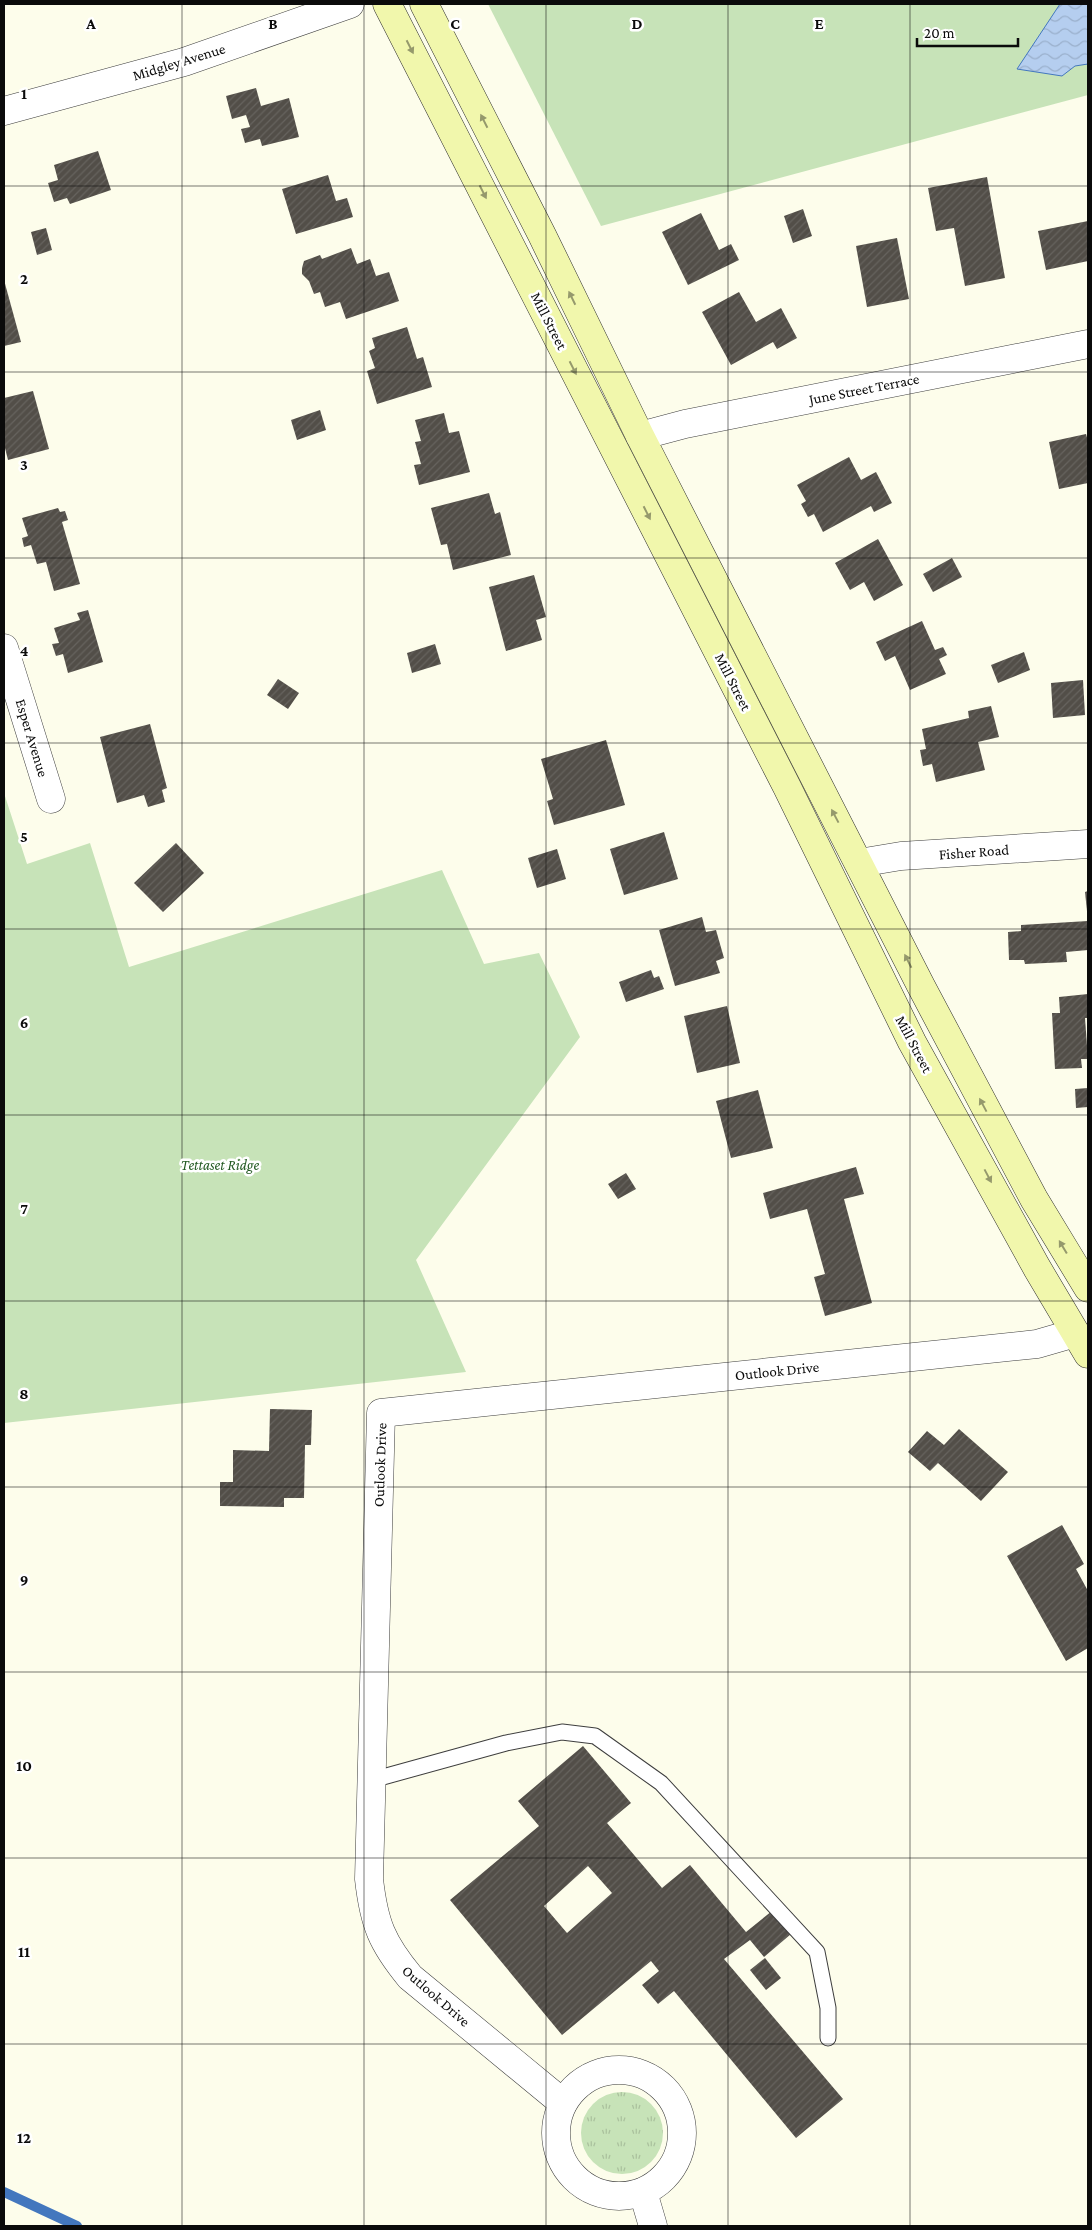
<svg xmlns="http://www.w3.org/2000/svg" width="1092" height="2230" viewBox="0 0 1092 2230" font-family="'Crimson Pro',serif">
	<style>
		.grass { fill: url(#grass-tufts) }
		.park { fill: #c7e3b8 }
		.water { fill: url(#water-waves); stroke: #4377be }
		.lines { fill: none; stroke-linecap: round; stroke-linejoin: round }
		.stream { stroke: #4377be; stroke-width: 10 }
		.building { fill: url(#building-hatch); fill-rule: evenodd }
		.service-casing { stroke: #3e3e3e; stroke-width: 17 }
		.minor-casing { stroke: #3e3e3e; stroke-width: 29 }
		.secondary-casing { stroke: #2d2d2d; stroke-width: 29 }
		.service { stroke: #fff; stroke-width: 15 }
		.minor { stroke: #fff; stroke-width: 28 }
		.secondary { stroke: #f1f7ac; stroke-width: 28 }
		.oneway { fill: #95996c }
		.grid { fill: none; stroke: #0b0b0b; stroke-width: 1; stroke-opacity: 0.55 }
		.labels { text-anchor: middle; stroke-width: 5; stroke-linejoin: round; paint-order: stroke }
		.street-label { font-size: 15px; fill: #0b0b0b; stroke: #fff }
		.park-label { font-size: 15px; font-style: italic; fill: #245b23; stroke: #fff }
		.grid-label { font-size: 16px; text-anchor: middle; font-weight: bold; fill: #0b0b0b; stroke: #fff; stroke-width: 5; stroke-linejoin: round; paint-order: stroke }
	</style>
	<defs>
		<pattern id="grass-tufts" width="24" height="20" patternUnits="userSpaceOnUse" patternTransform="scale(1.25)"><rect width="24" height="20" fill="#c7e3b8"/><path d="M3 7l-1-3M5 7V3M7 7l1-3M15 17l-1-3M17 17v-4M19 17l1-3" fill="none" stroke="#aac19d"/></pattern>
		<pattern id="water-waves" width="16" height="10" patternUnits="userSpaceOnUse" patternTransform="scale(1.25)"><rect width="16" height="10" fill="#b5ceef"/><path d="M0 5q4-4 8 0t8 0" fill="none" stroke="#9ab0cc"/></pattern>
		<pattern id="building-hatch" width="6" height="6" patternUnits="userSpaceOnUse" patternTransform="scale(1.25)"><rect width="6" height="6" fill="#524e48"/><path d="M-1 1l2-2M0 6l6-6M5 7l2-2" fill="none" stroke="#66635e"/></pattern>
	</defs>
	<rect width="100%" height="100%" fill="#fdfdeb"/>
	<circle class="grass" cx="622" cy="2133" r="41"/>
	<g class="park">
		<path d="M488,4H1088V95L601,226Z"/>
		<path d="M4,793L27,864L90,843L129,967L442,870L484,964L539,953L580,1037L416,1260L466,1372L4,1423Z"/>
	</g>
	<path class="water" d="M1060,4H1088V64L1075,66L1062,76L1017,69Z"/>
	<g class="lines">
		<path class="stream" d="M4,2192L77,2226"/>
	</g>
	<g class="building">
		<path d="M256,88L261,106L289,98L299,137L262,146L260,139L245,143L241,129L250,127L246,115L232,119L226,96Z"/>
		<path d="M98,151L111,190L70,204L67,198L54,202L48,183L58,180L54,165Z"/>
		<path d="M328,175L336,201L347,198L353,217L296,234L282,189Z"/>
		<path d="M987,177L1005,278L965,286L954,228L936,231L928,188Z"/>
		<path d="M803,209L812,236L793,243L784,216Z"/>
		<path d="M701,213L719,250L731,244L739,260L688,285L662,232Z"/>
		<path d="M1088,221V261L1046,270L1038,231Z"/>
		<path d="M46,228L52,250L37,255L31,232Z"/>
		<path d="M897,238L909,299L867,307L856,246Z"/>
		<path d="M351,248L357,264L370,259L376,276L389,272L399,301L346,319L340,302L325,307L320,292L314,294L309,281L302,274V268L304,261L320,255L322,259Z"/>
		<path d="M4,280L21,342L4,346Z"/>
		<path d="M739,292L756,322L781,308L797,338L777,349L773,342L731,365L702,312Z"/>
		<path d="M407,327L417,359L423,357L432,387L377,404L367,371L375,368L369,351L375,348L372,338Z"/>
		<path d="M33,391L49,449L8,460L4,444V398Z"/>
		<path d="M320,410L326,430L297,440L291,420Z"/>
		<path d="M444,413L449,433L459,431L470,472L419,485L414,465L421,464L415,442L421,441L415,420Z"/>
		<path d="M1086,434L1088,441V483L1059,489L1049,442Z"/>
		<path d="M849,457L861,480L876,472L892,503L874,512L871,506L823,532L814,514L808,517L801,504L806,501L797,485Z"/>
		<path d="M489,493L495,514L500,512L511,555L453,570L447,544L441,545L431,508Z"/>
		<path d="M58,508L60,512L65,511L68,520L62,522L80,584L54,591L46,562L37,564L31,545L24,547L22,538L28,536L22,518Z"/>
		<path d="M878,539L903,585L874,601L864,582L850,590L835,563Z"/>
		<path d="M952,558L962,577L933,592L923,574Z"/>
		<path d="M534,575L546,617L536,620L542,640L506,651L489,587Z"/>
		<path d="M88,610L103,662L68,673L63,654L56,656L52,644L59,643L54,628L80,620L77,613Z"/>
		<path d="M922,621L935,650L943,647L947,655L939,659L946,674L910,690L895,656L885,661L876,642Z"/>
		<path d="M435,644L441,664L412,673L407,653Z"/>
		<path d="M1024,652L1030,670L998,683L991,665Z"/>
		<path d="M278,679L299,693L288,709L267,695Z"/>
		<path d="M1083,680L1085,715L1053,718L1051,683Z"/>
		<path d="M991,706L999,737L978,742L985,770L936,782L932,764L923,766L920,750L926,749L922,729L969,718L968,711Z"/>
		<path d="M150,724L167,788L162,790L165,802L148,807L144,795L117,803L100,737Z"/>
		<path d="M606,740L625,805L554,825L547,801L553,799L541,759Z"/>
		<path d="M664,832L678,879L624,895L610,849Z"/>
		<path d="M176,843L204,873L163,912L134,883Z"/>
		<path d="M557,849L566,879L537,888L528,858Z"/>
		<path d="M1088,891V911H1087L1085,892Z"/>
		<path d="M702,917L706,932L716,930L724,958L716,961L720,973L675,986L659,930Z"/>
		<path d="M1088,921V950L1066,952L1067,962L1025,964L1024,960H1009L1008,932L1021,931V925Z"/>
		<path d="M651,970L654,978L659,976L664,989L626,1002L619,982Z"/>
		<path d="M1088,994V1018H1085L1088,1059H1081L1082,1068L1055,1069L1052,1013H1060L1059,997Z"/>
		<path d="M727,1006L740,1063L697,1073L684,1016Z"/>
		<path d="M1088,1088V1107L1076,1108L1075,1089Z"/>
		<path d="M758,1090L773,1148L731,1158L716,1101Z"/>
		<path d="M856,1167L864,1194L844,1199L872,1303L825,1316L814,1277L825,1274L807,1209L770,1219L763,1193Z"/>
		<path d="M626,1173L636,1189L618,1199L608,1184Z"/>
		<path d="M270,1409L312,1410L311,1445H305L304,1498H284V1507L220,1506V1482H233V1450L269,1451Z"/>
		<path d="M959,1429L1008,1472L981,1501L938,1463L930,1471L908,1452L927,1431L944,1445Z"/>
		<path d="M1062,1525L1084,1564L1076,1569L1088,1591V1648L1066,1661L1007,1556Z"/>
		<path d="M583,1746L631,1803L607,1823L662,1888L690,1865L746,1932L772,1911L791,1934L764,1957L750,1940L724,1959L843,2099L796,2138L674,1991L658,2004L642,1985L659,1971L651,1961L562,2035L450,1900L539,1826L518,1801ZM588,1866L612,1893L567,1933L544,1906Z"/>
		<path d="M765,1958L781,1978L766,1990L750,1970Z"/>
	</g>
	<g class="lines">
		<defs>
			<path id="service" d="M372,1780L506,1743L562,1732L595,1736L661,1783L817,1952L828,2008V2038"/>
			<g id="minor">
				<path d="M4,111L184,62L350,4"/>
				<path d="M640,436L685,424L1088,344"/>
				<path d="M4,648L51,799"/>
				<path d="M859,863L901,856L1088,844"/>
				<circle cx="619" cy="2133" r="63"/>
				<path d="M563,2103L410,1977C382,1943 374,1924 369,1879L381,1413L1037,1344L1075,1333"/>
				<path d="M643,2192L653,2226"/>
			</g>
			<g id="secondary">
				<path d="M387,4L787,787L912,1042L1037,1268L1088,1354"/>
				<path d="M424,4L542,235L640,436L921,986L1034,1199L1088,1288"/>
			</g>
		</defs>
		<use href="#service" class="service-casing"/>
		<use href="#minor" class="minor-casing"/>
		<use href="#secondary" class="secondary-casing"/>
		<use href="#service" class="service"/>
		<use href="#minor" class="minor"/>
		<use href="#secondary" class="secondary"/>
	</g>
	<defs><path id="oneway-solid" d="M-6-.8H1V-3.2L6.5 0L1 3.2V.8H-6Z" transform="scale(1.25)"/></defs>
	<g class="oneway">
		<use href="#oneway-solid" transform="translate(410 47) rotate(63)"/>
		<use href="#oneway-solid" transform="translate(484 121) rotate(-117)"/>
		<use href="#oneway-solid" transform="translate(483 192) rotate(63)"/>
		<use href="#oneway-solid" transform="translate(572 298) rotate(-116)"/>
		<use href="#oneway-solid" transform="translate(573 368) rotate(63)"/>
		<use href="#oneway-solid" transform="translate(647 513) rotate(63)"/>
		<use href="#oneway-solid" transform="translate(835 816) rotate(-118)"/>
		<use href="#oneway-solid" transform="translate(908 961) rotate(-117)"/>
		<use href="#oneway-solid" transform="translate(983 1105) rotate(-118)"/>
		<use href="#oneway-solid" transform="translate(988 1176) rotate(62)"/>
		<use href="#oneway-solid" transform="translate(1063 1247) rotate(-121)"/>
	</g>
	<path class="grid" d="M182,4V2226M364,4V2226M546,4V2226M728,4V2226M910,4V2226M4,186H1088M4,372H1088M4,558H1088M4,743H1088M4,929H1088M4,1115H1088M4,1301H1088M4,1487H1088M4,1672H1088M4,1858H1088M4,2044H1088"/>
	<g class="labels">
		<g class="street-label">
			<text transform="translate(179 62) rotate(-17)" y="5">Midgley Avenue</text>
			<text transform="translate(549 321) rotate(63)" y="5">Mill Street</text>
			<text transform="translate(864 389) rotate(-11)" y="5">June Street Terrace</text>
			<text transform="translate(733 682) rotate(63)" y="5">Mill Street</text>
			<text transform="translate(32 738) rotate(73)" y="5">Esper Avenue</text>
			<text transform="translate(974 852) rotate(-4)" y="5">Fisher Road</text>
			<text transform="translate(914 1044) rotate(62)" y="5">Mill Street</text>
			<text transform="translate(777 1371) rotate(-6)" y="5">Outlook Drive</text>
			<text transform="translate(380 1465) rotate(-88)" y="5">Outlook Drive</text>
			<text transform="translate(436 1996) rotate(41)" y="5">Outlook Drive</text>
		</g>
		<g class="park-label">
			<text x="220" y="1170">Tettaset Ridge</text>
		</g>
	</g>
	<g class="grid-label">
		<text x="91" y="29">A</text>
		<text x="273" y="29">B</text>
		<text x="455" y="29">C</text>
		<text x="637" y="29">D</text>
		<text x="819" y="29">E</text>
		<text x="24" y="99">1</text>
		<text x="24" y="284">2</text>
		<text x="24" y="470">3</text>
		<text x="24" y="656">4</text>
		<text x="24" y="842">5</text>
		<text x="24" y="1028">6</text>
		<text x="24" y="1214">7</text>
		<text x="24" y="1399">8</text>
		<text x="24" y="1585">9</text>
		<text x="24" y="1771">10</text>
		<text x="24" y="1957">11</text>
		<text x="24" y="2143">12</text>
	</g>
	<rect width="1092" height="2230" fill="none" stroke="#0b0b0b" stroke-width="10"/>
	<path d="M917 38v8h101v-8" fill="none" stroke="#0b0b0b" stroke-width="2.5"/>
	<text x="924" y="38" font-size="15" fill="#0b0b0b" stroke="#ffffff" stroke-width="4" paint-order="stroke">20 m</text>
</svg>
